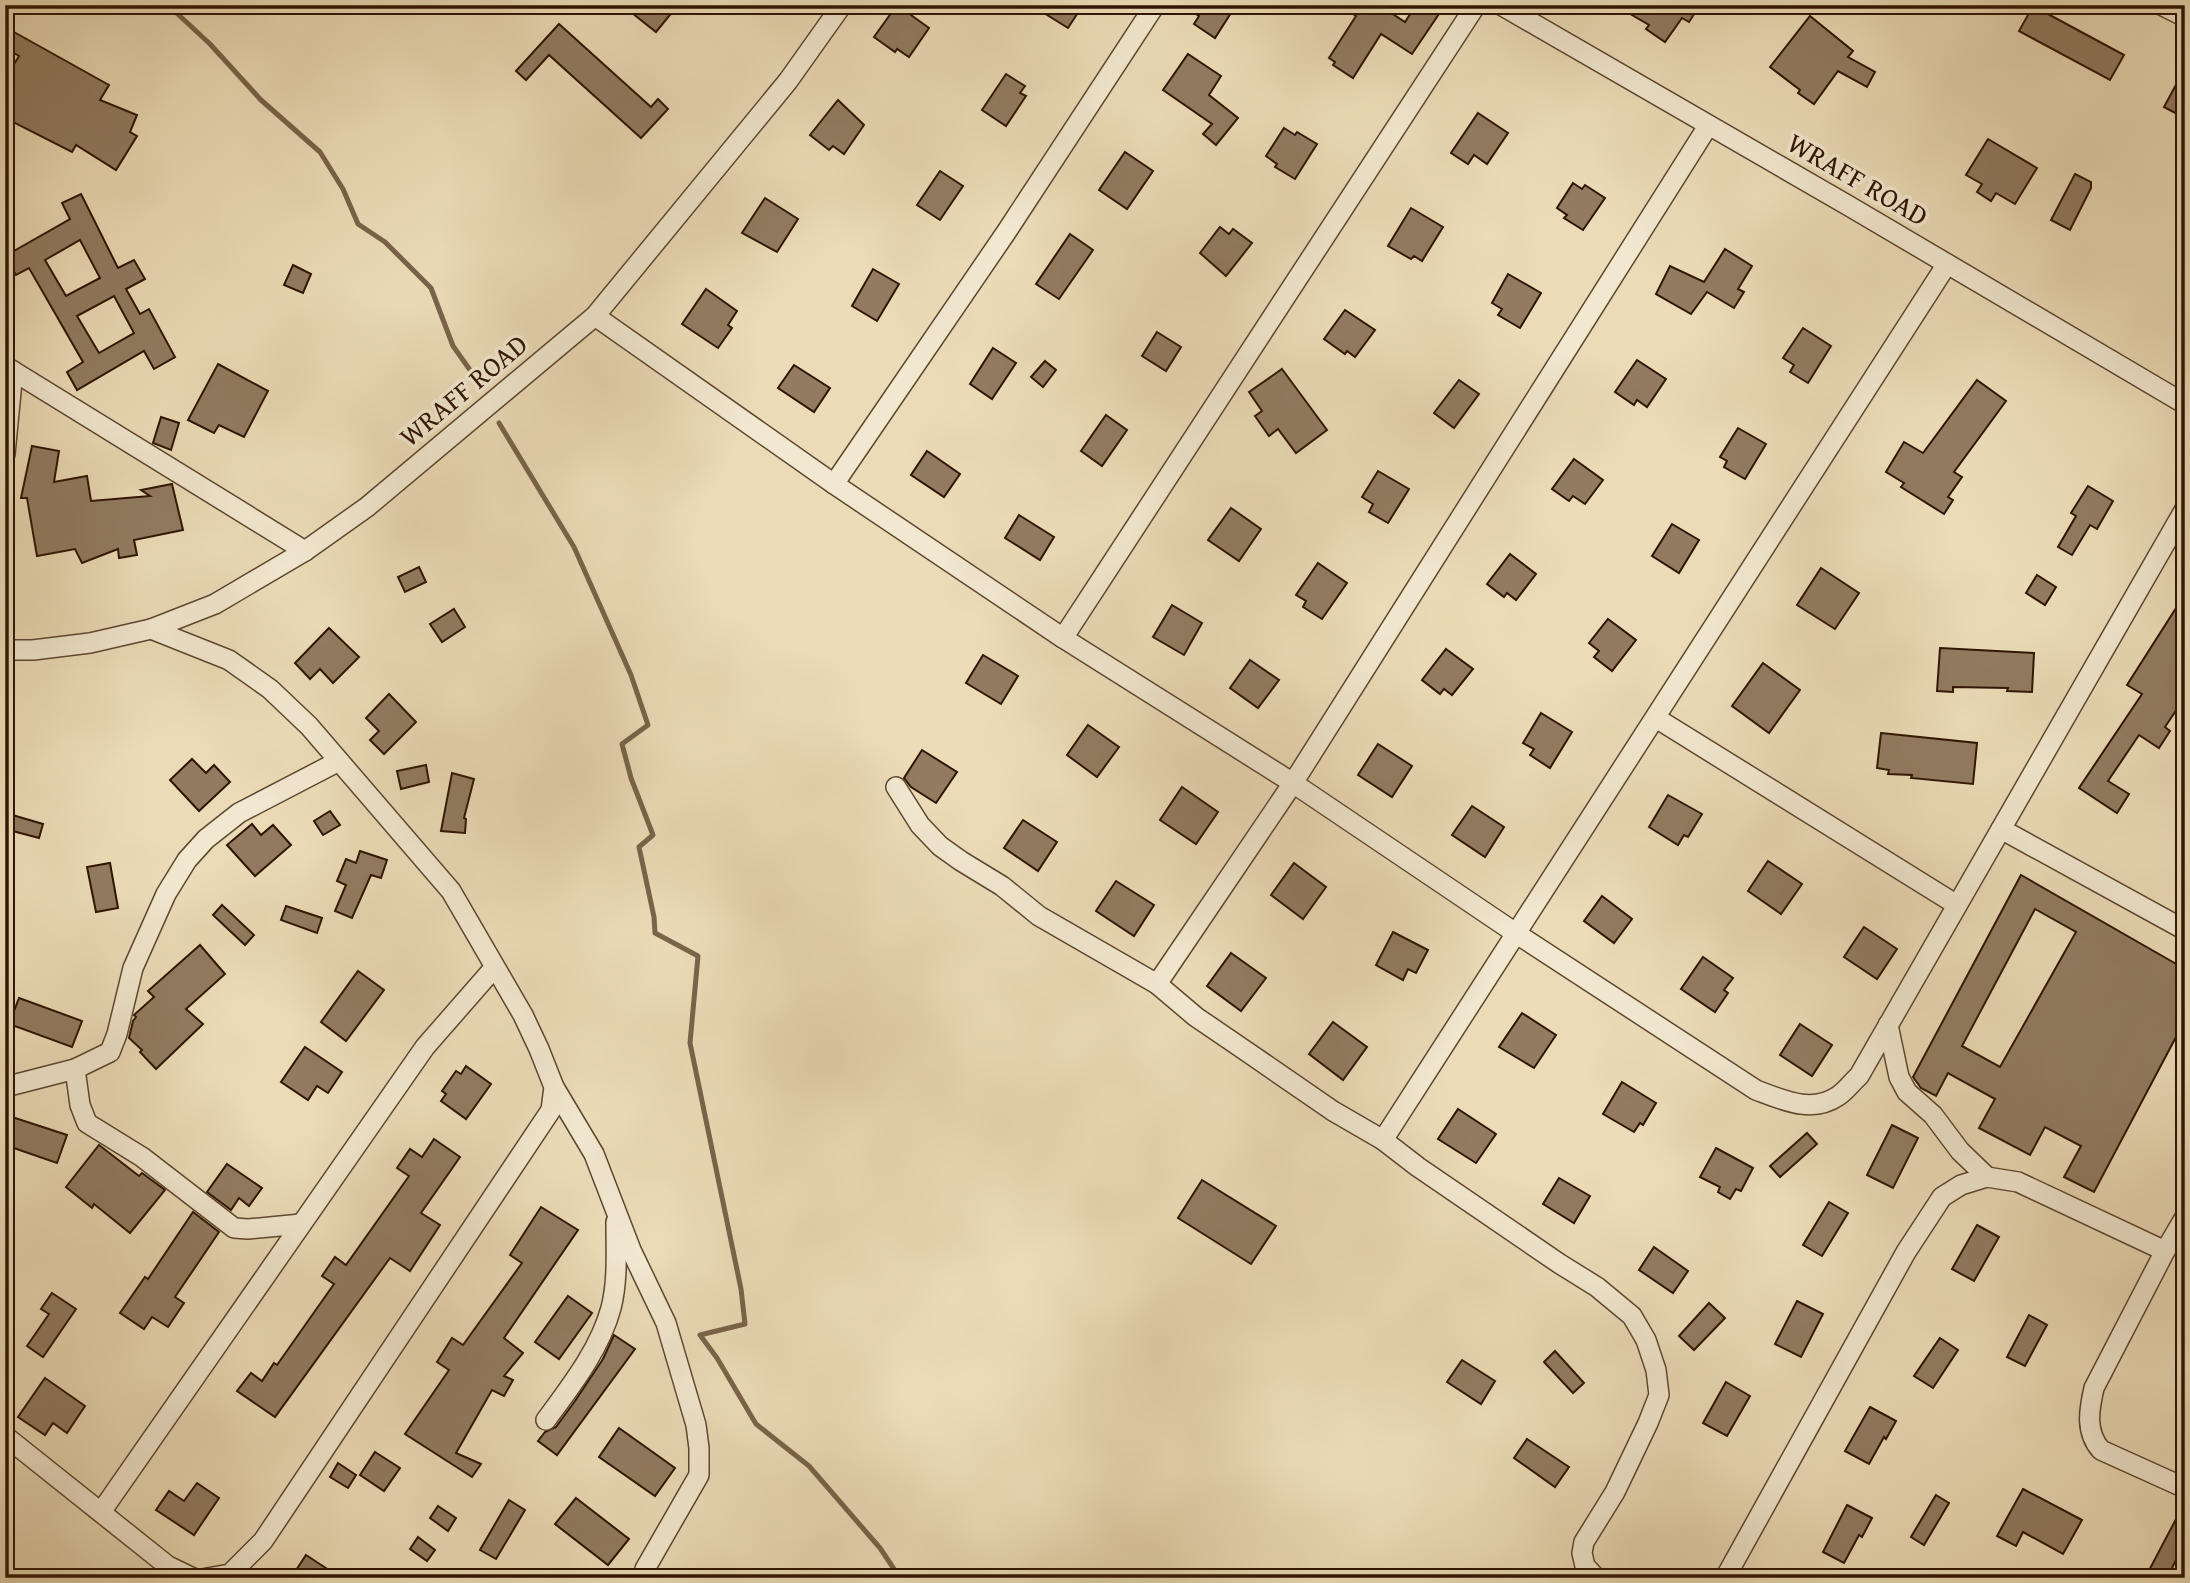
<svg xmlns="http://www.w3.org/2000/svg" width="2190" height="1583" viewBox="0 0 2190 1583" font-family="'Gentium Book Plus',serif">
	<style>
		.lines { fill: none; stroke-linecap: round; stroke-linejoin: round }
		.stream { stroke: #79634a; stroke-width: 5 }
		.building { fill: #917c61; stroke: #2f1403; stroke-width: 2; fill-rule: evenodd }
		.street-casing { stroke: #5e4630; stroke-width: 22 }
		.street { stroke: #f2e8d0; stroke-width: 19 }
		.labels { text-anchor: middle; stroke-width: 7; stroke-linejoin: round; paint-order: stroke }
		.street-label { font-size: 28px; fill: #2f1403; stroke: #f2e8d0 }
	</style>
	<rect width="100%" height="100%" fill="#ebdcb7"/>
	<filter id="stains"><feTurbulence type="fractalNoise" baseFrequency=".00286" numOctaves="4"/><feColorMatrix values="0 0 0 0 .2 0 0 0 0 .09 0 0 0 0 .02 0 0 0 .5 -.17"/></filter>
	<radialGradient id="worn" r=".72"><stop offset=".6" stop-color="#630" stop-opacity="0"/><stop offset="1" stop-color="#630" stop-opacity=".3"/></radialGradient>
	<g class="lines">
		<g class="stream">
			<path d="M168,5L210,44L261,100L320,152L343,189L358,224L385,242L431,288L453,346L475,377"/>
			<path d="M499,423L574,547L631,675L648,725L622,744L631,778L653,835L639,847L654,917L655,933L698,956L690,1043L741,1289L745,1324L700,1335L717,1358L756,1424L809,1466L880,1548L900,1578"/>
		</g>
	</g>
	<g class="building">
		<path d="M622,5H678L656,32Z"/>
		<path d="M897,5L929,28L909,57L897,49L895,52L874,37Z"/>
		<path d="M1031,5H1083L1068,28Z"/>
		<path d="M1181,5H1236L1215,38L1194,24L1199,16Z"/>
		<path d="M1339,5H1379L1405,22L1416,5H1445L1412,54L1381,34L1353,78L1333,65L1335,62L1329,58L1356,16Z"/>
		<path d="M1615,5H1700L1689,22L1682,18L1665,42L1646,29L1649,25Z"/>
		<path d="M2033,6L2124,55L2110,80L2019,31Z"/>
		<path d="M1810,16L1853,51L1848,57L1875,72L1867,87L1838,71L1814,104L1798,93L1800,90L1770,67Z"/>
		<path d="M559,24L651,107L658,99L668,109L641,138L549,55L526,80L516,71Z"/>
		<path d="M5,27L109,85L100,100L137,115L130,132L137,136L116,170L76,145L72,152L5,118V79L19,56L5,48Z"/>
		<path d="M1188,54L1221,76L1209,95L1238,118L1216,145L1203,134L1212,124L1163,90Z"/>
		<path d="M2185,68V118L2164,107Z"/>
		<path d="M1006,74L1025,86L1020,93L1026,96L1006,126L982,110Z"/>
		<path d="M838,100L864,125L844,154L833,146L829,150L810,135Z"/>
		<path d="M1478,113L1508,133L1487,164L1474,155L1468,164L1451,153Z"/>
		<path d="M1284,128L1295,135L1297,132L1317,144L1295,179L1275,167L1277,164L1266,156Z"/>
		<path d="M1988,139L2037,168L2015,204L1996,193L1991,201L1977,192L1982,184L1966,175Z"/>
		<path d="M1125,152L1153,171L1127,209L1099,190Z"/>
		<path d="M940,171L963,186L940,220L917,205Z"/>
		<path d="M2075,174L2091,182V188L2070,230L2051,220Z"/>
		<path d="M1573,183L1582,189L1585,185L1605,198L1583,230L1564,218L1567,215L1557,208Z"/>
		<path d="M81,194L118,268L134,260L145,279L126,289L140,314L149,309L175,357L154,369L144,351L77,390L67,372L83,362L29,268L16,275L5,256L70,219L62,203ZM80,240L100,278L66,296L45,260ZM114,296L134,333L99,353L77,316Z"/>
		<path d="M765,198L798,219L777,252L742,233Z"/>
		<path d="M1411,208L1443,227L1422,261L1414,256L1411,259L1388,246Z"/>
		<path d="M1220,227L1229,234L1233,229L1252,243L1226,276L1200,253Z"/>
		<path d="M1070,234L1093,250L1059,299L1036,284Z"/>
		<path d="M1725,249L1752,266L1738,289L1744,292L1734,308L1707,292L1691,314L1656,294L1670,266L1704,282Z"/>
		<path d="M293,265L311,274L303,293L284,285Z"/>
		<path d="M873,269L899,284L877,321L852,306Z"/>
		<path d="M1508,274L1541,293L1520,328L1498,315L1502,309L1492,303Z"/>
		<path d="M706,289L737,311L728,325L732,328L718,348L682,324Z"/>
		<path d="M1345,310L1375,330L1355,357L1347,351L1345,354L1324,339Z"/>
		<path d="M1803,328L1831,346L1808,383L1790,372L1794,365L1783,358Z"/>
		<path d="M1157,332L1181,347L1166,371L1142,356Z"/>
		<path d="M993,348L1016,363L992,399L970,384Z"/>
		<path d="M1637,360L1666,379L1647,407L1637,400L1634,405L1615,392Z"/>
		<path d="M1045,361L1056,370L1043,387L1031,377Z"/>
		<path d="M218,364L268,391L244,437L219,425L214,433L188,420Z"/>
		<path d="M794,365L830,388L814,412L778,388Z"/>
		<path d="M1282,369L1327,430L1296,453L1278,429L1269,436L1255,416L1262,411L1249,392Z"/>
		<path d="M1459,380L1479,394L1454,428L1434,413Z"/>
		<path d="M1977,380L2006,401L1954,472L1962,477L1948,497L1953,500L1944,514L1901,487L1904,483L1886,472L1904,442L1923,453Z"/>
		<path d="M1106,415L1127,430L1102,466L1081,451Z"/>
		<path d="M161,417L179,423L171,450L153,443Z"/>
		<path d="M1738,428L1766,444L1745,479L1724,467L1727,461L1720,457Z"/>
		<path d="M32,446L59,451L54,482L87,476L91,501L150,496L141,490L172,484L183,530L134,540L137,555L119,558L118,549L82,563L75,549L37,556L27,498H21Z"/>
		<path d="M927,451L960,474L944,497L911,475Z"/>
		<path d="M1574,459L1603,480L1585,504L1573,496L1569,501L1552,489Z"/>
		<path d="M1378,471L1409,489L1388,523L1369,512L1373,504L1362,497Z"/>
		<path d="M2088,486L2113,501L2097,529L2090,525L2072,555L2058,547L2076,516L2071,513Z"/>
		<path d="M1231,508L1261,529L1239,561L1208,540Z"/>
		<path d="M1019,515L1054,537L1040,560L1005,538Z"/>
		<path d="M1672,524L1699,540L1679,573L1652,556Z"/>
		<path d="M1510,554L1536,574L1516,600L1507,593L1504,597L1487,584Z"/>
		<path d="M1318,563L1347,583L1322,619L1303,607L1306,601L1296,595Z"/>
		<path d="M419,567L426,582L405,592L398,577Z"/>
		<path d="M1821,568L1859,593L1835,629L1797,605Z"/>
		<path d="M2037,575L2056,587L2045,605L2026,593Z"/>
		<path d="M2185,594V697L2165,727L2170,731L2159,748L2139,735L2108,781L2129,794L2117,813L2079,788L2142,694L2127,685Z"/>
		<path d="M1172,605L1202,623L1184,655L1153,637Z"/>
		<path d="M454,609L465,627L442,642L430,624Z"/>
		<path d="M1608,619L1636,640L1612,671L1594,657L1599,651L1589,643Z"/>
		<path d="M329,628L359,657L333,683L320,669L310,679L295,663Z"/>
		<path d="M1940,648L2034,653L2032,692L2007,691L2008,688L1953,687V692L1937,691Z"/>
		<path d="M1446,649L1473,669L1452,695L1444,689L1440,694L1422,680Z"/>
		<path d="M983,655L1018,676L1001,704L966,683Z"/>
		<path d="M1250,660L1279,680L1258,708L1230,688Z"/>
		<path d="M1763,663L1800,690L1769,733L1732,706Z"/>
		<path d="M389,694L416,722L384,754L370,740L379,731L366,718Z"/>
		<path d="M1541,713L1572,732L1550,768L1530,755L1534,749L1523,743Z"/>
		<path d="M1088,725L1119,747L1097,777L1067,755Z"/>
		<path d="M1881,733L1977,743L1973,784L1911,778L1912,775L1888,774L1889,770L1877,768Z"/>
		<path d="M1378,744L1412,766L1392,797L1358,775Z"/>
		<path d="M922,750L957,772L936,803L911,787L904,778Z"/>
		<path d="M192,759L206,773L214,765L230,782L199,811L170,780Z"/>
		<path d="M426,765L429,782L401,789L397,771Z"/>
		<path d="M452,773L474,779L464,818L466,819L465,833L441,831Z"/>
		<path d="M1182,787L1218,812L1196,844L1160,820Z"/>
		<path d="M1668,795L1702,814L1688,837L1684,835L1678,845L1649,827Z"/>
		<path d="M1472,806L1504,827L1485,857L1452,835Z"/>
		<path d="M330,811L340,825L323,835L314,821Z"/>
		<path d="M9,814L43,824L39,838L5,829Z"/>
		<path d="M1023,820L1057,842L1038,871L1004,848Z"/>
		<path d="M252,824L261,835L273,825L291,845L255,876L227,845Z"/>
		<path d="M360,851L387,860L381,878L371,875L352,918L335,911L346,885L337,881L346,859L356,863Z"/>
		<path d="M1768,861L1802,884L1781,914L1748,891Z"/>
		<path d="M110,863L118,908L96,912L87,867Z"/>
		<path d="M1294,863L1326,887L1303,919L1271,895Z"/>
		<path d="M2021,875L2185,969V1020L2094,1192L2064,1177L2081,1146L2045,1127L2030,1155L1979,1128L1995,1099L1948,1073L1936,1096L1921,1088L1913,1077ZM2035,909L2076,932L2000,1067L1962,1046Z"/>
		<path d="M1116,881L1154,905L1134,936L1096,911Z"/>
		<path d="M1602,896L1632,919L1614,943L1584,921Z"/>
		<path d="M222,905L254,935L245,945L213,915Z"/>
		<path d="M286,906L322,918L317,933L281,920Z"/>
		<path d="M1864,927L1897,949L1877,979L1844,957Z"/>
		<path d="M1393,932L1428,950L1416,973L1408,969L1403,980L1376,965Z"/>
		<path d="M200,945L225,974L186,1009L203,1024L156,1069L140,1052L142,1050L129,1038L133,1021L136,1017L134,1015L154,997L148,991Z"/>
		<path d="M1231,953L1266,978L1241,1011L1207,986Z"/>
		<path d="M1703,957L1733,978L1724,990L1728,993L1715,1012L1681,989Z"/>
		<path d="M358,971L384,990L346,1041L321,1022Z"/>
		<path d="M19,998L82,1021L72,1047L9,1024Z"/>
		<path d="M1522,1013L1556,1035L1534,1068L1499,1047Z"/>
		<path d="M1333,1022L1367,1047L1343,1080L1309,1054Z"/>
		<path d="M1800,1024L1832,1045L1812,1076L1780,1055Z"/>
		<path d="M305,1047L342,1072L328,1093L317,1086L308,1100L281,1082Z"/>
		<path d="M466,1066L491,1084L466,1119L441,1101L446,1094L442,1091L456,1071L461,1074Z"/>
		<path d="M1622,1082L1656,1103L1643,1125L1640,1123L1634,1132L1603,1114Z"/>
		<path d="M1458,1109L1496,1134L1476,1163L1438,1139Z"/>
		<path d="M12,1117L67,1135L57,1163L5,1145V1137Z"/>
		<path d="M1892,1125L1918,1138L1893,1188L1867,1175Z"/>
		<path d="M1807,1133L1817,1144L1780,1177L1770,1166Z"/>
		<path d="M434,1139L460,1157L421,1213L440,1225L410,1271L390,1258L275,1417L237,1391L251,1373L262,1381L274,1363L277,1365L334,1284L322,1276L335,1257L346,1265L409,1176L397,1168L410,1149L422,1157Z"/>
		<path d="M99,1145L139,1176L142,1173L165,1190L130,1233L94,1204L92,1208L66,1187Z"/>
		<path d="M1716,1148L1753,1168L1741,1191L1736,1189L1730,1199L1718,1192L1720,1187L1700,1177Z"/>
		<path d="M227,1164L262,1188L249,1206L239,1198L231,1210L207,1192Z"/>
		<path d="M1559,1178L1590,1196L1574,1223L1543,1204Z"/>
		<path d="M1202,1180L1276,1226L1251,1264L1178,1218Z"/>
		<path d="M1829,1202L1848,1213L1822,1256L1803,1245Z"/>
		<path d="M541,1207L578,1230L504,1338L523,1353L504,1376L513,1380L504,1396L492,1390L456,1453L481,1464L472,1477L405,1434L449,1370L437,1362L452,1338L463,1345L522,1263L510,1255Z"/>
		<path d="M193,1212L219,1232L175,1297L184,1303L168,1327L152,1317L144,1329L120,1313L145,1277L148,1279Z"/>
		<path d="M1977,1225L1999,1237L1974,1281L1952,1269Z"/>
		<path d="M1654,1247L1688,1271L1673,1293L1639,1270Z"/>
		<path d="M52,1293L76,1309L43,1357L27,1346L49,1314L41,1309Z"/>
		<path d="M568,1296L592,1313L559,1359L535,1342Z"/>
		<path d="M1797,1301L1823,1314L1801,1357L1775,1344Z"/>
		<path d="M1709,1303L1725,1318L1694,1350L1679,1336Z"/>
		<path d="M2029,1315L2047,1325L2025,1366L2007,1357Z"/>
		<path d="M614,1335L635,1349L557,1455L538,1441L545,1432L556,1427L575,1401L603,1359Z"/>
		<path d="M1940,1338L1958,1350L1933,1388L1914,1376Z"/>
		<path d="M1555,1351L1584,1383L1573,1393L1544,1362Z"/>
		<path d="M1462,1360L1495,1381L1481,1404L1447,1382Z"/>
		<path d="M45,1378L85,1406L67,1433L53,1423L45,1435L18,1417Z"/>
		<path d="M1726,1382L1750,1396L1727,1436L1703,1423Z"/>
		<path d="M1870,1407L1896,1421L1886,1439L1884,1437L1869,1464L1845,1451Z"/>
		<path d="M619,1428L675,1468L655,1496L599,1457Z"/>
		<path d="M1527,1439L1569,1467L1555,1487L1514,1458Z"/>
		<path d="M375,1452L400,1468L384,1491L360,1475Z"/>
		<path d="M338,1463L356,1475L348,1488L330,1477Z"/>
		<path d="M197,1483L219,1498L194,1535L156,1510L169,1491L184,1501Z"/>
		<path d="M2023,1489L2082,1520L2063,1554L2023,1532L2016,1546L1997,1536Z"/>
		<path d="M1936,1495L1949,1503L1924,1545L1911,1537Z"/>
		<path d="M576,1498L629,1539L608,1565L555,1524Z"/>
		<path d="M509,1500L525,1510L496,1559L480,1550Z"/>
		<path d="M2185,1502V1542L2167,1578H2145Z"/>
		<path d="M1847,1505L1872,1518L1862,1537L1859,1535L1844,1563L1823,1552Z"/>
		<path d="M438,1506L456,1518L448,1531L430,1518Z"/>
		<path d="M418,1537L435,1550L427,1561L410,1549Z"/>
		<path d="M306,1555L341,1578H291Z"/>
	</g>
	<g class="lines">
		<defs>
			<g id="street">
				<path d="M1501,5L1849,206L2185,404"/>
				<path d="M2161,5L2185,17"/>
				<path d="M595,316L834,484L1063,638L1293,783L1517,934L1756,1090C1783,1100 1812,1114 1838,1096C1846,1091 1852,1082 1859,1076L2185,509"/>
				<path d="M5,366L305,551"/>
				<path d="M5,454L13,371"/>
				<path d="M834,484L1007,231L1155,5"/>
				<path d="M151,629L229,660L270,689L309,726L451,891L523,1015L539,1049L554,1087L551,1110L263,1541L230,1574L207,1578"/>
				<path d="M1063,638L1476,5"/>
				<path d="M5,650H33L90,643L151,629L215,604L305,551L367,507L595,316L788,81L842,5"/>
				<path d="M1656,718L1957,905"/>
				<path d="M896,787L920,825L940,846L961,861L1002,886L1039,916L1157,984L1196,1017L1243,1049L1333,1111L1383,1140L1418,1167L1560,1264L1597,1287L1632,1316L1646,1340L1656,1370L1659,1395L1648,1423L1615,1492L1584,1542L1582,1553L1585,1566L1596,1578"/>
				<path d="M2001,829L2185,930"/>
				<path d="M1157,984L1293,783L1708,126"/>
				<path d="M1888,1025L1899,1077L1907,1092L1933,1115L1960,1151L1987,1177"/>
				<path d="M75,1069L80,1105L87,1123L142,1157L234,1228L248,1229L301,1224"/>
				<path d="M5,1087L75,1069L110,1052L117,1034L133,968L166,894L187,860L206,839L239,813L339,761"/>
				<path d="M554,1087L594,1154L631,1250L666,1323L696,1425L699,1448V1475L645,1569V1578"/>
				<path d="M1383,1140L1947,264"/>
				<path d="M2165,1251L2094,1388C2089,1410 2085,1432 2101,1450L2185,1488"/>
				<path d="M546,1420C571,1386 600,1349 611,1308C618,1281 616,1250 616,1222"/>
				<path d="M5,1436L168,1566L193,1578"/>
				<path d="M101,1512L425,1047L494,968"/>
				<path d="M1725,1578L1906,1252L1942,1197L1961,1185L1987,1177L2018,1182L2165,1251L2185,1217"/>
			</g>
		</defs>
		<use href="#street" class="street-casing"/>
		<use href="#street" class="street"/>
	</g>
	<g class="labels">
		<g class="street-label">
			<text transform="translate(1858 179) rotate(30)" y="10">WRAFF ROAD</text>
			<text transform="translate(463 390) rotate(-40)" y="10">WRAFF ROAD</text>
		</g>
	</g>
	<rect width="2190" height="1583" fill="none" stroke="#ebdcb7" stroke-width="28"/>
	<rect x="7" y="7" width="2176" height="1569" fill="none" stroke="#2f1403" stroke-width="3.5"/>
	<rect x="14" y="14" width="2162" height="1555" fill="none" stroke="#2f1403" stroke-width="2"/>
	<rect width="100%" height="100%" filter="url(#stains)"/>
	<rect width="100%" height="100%" fill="url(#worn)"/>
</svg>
